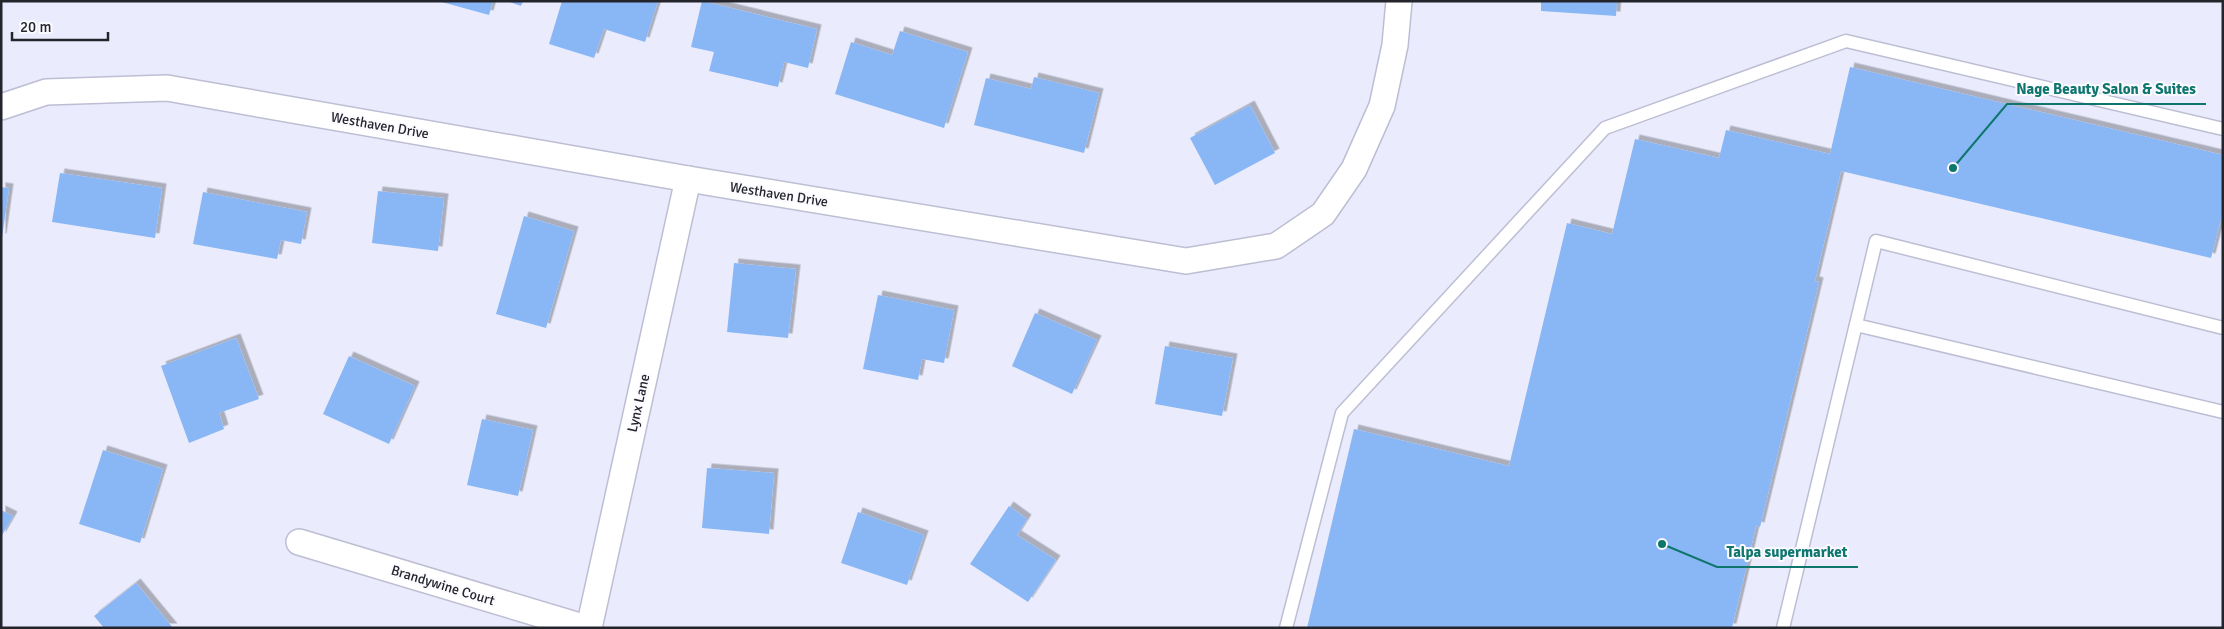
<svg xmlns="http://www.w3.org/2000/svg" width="2224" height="629" viewBox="0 0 2224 629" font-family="Signika,sans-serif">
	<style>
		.building { fill: #89b7f6; filter: url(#shadow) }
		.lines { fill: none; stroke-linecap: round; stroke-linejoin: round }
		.service-casing { stroke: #bdbed3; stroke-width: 15 }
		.minor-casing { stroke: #bdbed3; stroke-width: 28 }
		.service { stroke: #fff; stroke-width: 12 }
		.minor { stroke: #fff; stroke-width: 25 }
		.labels { text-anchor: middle; stroke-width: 4; stroke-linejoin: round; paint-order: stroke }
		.street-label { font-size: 14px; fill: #24252c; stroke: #fafaff }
		.leader { fill: none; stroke: #0f766e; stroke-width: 2 }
		.callout-dot { fill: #0f766e; stroke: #fafaff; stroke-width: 2 }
		.callout-label { font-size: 15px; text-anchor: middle; font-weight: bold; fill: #0f766e; stroke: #fafaff; stroke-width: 4; stroke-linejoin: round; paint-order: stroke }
	</style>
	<defs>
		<filter id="shadow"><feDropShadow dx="4.5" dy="-4.5" stdDeviation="0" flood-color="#0004"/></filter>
	</defs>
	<rect width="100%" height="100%" fill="#eaecfd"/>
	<g class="building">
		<path d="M438,1H493L489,15Z"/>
		<path d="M507,1H523L521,6Z"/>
		<path d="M562,1H658L645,42L604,29L594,58L549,44Z"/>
		<path d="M702,1L817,29L808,68L784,62L778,87L709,71L714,52L691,47Z"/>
		<path d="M1541,1H1617L1616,16L1541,11Z"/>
		<path d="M900,31L968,52L944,128L835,94L851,42L892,55Z"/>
		<path d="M1850,67L2223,155V211L2211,258L1841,171L1815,281L1819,282L1760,527L1756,526L1732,628H1307L1354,429L1509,466L1567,223L1612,234L1635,139L1719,158L1726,130L1830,154Z"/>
		<path d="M1034,77L1099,93L1084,153L974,125L986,78L1031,89Z"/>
		<path d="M1250,105L1275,153L1215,185L1190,138Z"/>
		<path d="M60,173L162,188L155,238L52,222Z"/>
		<path d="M1,187L9,188L2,238H1Z"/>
		<path d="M378,191L444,198L438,251L372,243Z"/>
		<path d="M203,192L307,212L301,244L281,240L277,259L193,244Z"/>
		<path d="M524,216L574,231L546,328L496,314Z"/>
		<path d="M734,263L796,269L788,338L727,332Z"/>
		<path d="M878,295L954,310L944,363L922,359L918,380L863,369Z"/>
		<path d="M1035,313L1097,340L1072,394L1012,366Z"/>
		<path d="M236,338L259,399L219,413L224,429L189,443L161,366Z"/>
		<path d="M1165,346L1233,358L1222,416L1155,404Z"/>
		<path d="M349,356L415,386L389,444L323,414Z"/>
		<path d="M482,419L533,430L518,496L467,485Z"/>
		<path d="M103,450L163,469L140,543L79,524Z"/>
		<path d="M707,468L774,473L769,534L702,528Z"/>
		<path d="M1009,506L1027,519L1017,535L1056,560L1028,602L970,564Z"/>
		<path d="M1,510L13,516L1,537Z"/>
		<path d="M858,512L924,535L907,585L841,563Z"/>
		<path d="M136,583L173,628H104L94,616Z"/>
	</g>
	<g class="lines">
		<defs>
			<g id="service">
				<path d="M1856,325L2223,412"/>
				<path d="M1286,628L1342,413L1605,128L1846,41L2223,129"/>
				<path d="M1783,628L1876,241L2223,328"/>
			</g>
			<g id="minor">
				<path d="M1,107L46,92L167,88L688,179L1186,261L1276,246L1323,214L1354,169L1382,106L1395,45L1399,1"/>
				<path d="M299,542L586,628"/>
				<path d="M589,628L688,179"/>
			</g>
		</defs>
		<use href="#service" class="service-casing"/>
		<use href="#minor" class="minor-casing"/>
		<use href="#service" class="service"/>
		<use href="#minor" class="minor"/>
	</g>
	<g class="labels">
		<g class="street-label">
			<text transform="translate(380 125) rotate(10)" y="5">Westhaven Drive</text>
			<text transform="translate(779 194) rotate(9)" y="5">Westhaven Drive</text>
			<text transform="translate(638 403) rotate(-77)" y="5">Lynx Lane</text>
			<text transform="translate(443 585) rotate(17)" y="5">Brandywine Court</text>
		</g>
	</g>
	<path class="leader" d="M1953 168L2007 104H2206M1662 544L1717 567H1858"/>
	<g class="callout-dot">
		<circle cx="1953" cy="168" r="5"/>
		<circle cx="1662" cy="544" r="5"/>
	</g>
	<g class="callout-label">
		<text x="2106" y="94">Nage Beauty Salon &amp; Suites</text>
		<text x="1787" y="557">Talpa supermarket</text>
	</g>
	<rect width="2224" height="629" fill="none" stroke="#24252c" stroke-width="5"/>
	<path d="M12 32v8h96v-8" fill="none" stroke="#24252c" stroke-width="2.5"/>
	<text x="20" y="32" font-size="15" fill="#24252c" stroke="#fafaff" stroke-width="4" paint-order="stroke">20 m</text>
</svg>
